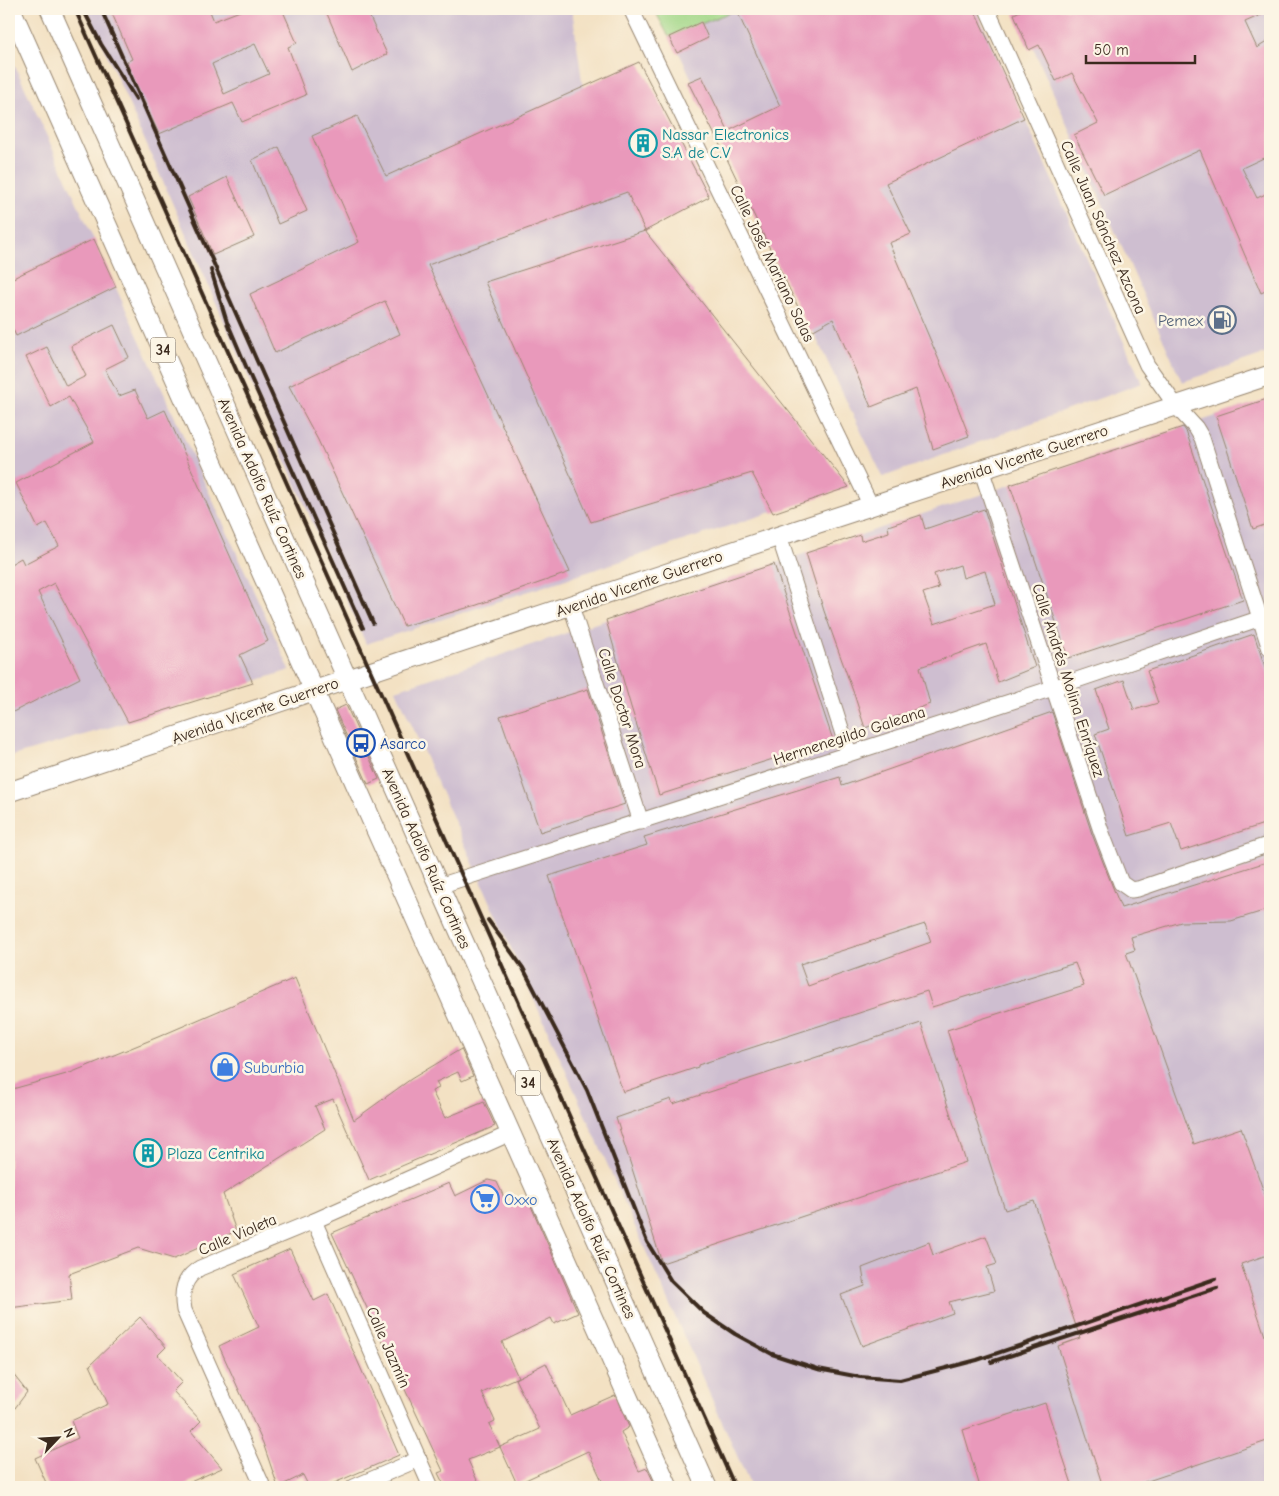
<svg xmlns="http://www.w3.org/2000/svg" width="1279" height="1496" viewBox="0 0 1279 1496" font-family="'Comic Neue',sans-serif">
	<style>
		.industrial { fill: #cebed0 }
		.green { fill: #a1d787; stroke: #6e8052 }
		.building { fill: #e999bb; fill-rule: evenodd }
		.lines { fill: none; stroke-linecap: round; stroke-linejoin: round }
		.minor-casing { stroke: #978670; stroke-width: 17 }
		.major-casing { stroke: #978670; stroke-width: 21 }
		.minor { stroke: #fff; stroke-width: 15 }
		.major { stroke: #fff; stroke-width: 19 }
		.rail { stroke: #3b2a1e; stroke-width: 4 }
		.labels { text-anchor: middle; stroke-width: 5; stroke-linejoin: round; paint-order: stroke }
		.shield { fill: #fcf5e5; stroke: #75675a; stroke-width: 1 }
		.shield-label { font-size: 15px; font-weight: bold; fill: #3b2a1e }
		.culture-label { font-size: 16px; fill: #0d838f; stroke: #fcf5e5; text-anchor: start }
		.street-label { font-size: 16px; fill: #3b2a1e; stroke: #fcf5e5 }
		.service-label { font-size: 16px; fill: #4e5e75; stroke: #fcf5e5; text-anchor: end }
		.transit-label { font-size: 16px; fill: #164399; stroke: #fcf5e5; text-anchor: start }
		.shop-label { font-size: 16px; fill: #366cbe; stroke: #fcf5e5; text-anchor: start }
	</style>
	<rect width="100%" height="100%" fill="#fcf5e5"/>
	<filter id="ink" filterUnits="userSpaceOnUse"><feTurbulence type="fractalNoise" baseFrequency=".02" numOctaves="2"/><feDisplacementMap in="SourceGraphic" scale="10" xChannelSelector="R" yChannelSelector="G"/><feConvolveMatrix kernelMatrix="1 2 1 2 8 2 1 2 1" color-interpolation-filters="sRGB"/></filter>
	<filter id="wash" filterUnits="userSpaceOnUse"><feTurbulence type="fractalNoise" baseFrequency=".0096" numOctaves="4" result="noise"/><feDisplacementMap in="SourceGraphic" scale="20" xChannelSelector="R" yChannelSelector="G"/><feGaussianBlur stdDeviation="1.12" result="paint"/><feColorMatrix in="noise" values="0 0 0 0 0 0 0 0 0 0 0 0 0 0 0 0 0 1.4 0 .05"/><feComposite in="paint" operator="in"/></filter>
	<g filter="url(#wash)">
		<rect width="100%" height="100%" fill="#f3e1c3"/>
		<g class="industrial">
			<path d="M87,9H572L583,88L645,231L849,487L366,644Z"/>
			<path d="M658,9H976L1142,383L883,477Z"/>
			<path d="M1016,9H1270V352L1182,382Z"/>
			<path d="M9,53L290,670L128,722L9,757Z"/>
			<path d="M1270,398V1487H751L396,690Z"/>
		</g>
		<path class="green" d="M654,9H738L669,37Z"/>
		<g id="blocks">
			<g class="building">
				<path d="M110,9H209L214,21L245,9H282L297,43L288,47L306,95L242,122L233,103L159,134L126,62L132,59ZM255,44L269,74L224,94L212,64Z"/>
				<path d="M325,9H366L387,54L352,72Z"/>
				<path d="M736,9H974L1024,118L886,183L911,234L889,243L947,379L969,436L933,449L916,389L871,407L833,319L810,332L728,161L688,82L702,76L728,131L780,106Z"/>
				<path d="M1024,9H1270V11L1245,22L1257,48L1270,40V155L1242,168L1257,198L1270,192V289L1261,293L1200,150L1104,195L1074,135L1098,123L1072,73L1056,81L1039,45L1029,50L1014,14Z"/>
				<path d="M701,22L708,38L677,53L669,37Z"/>
				<path d="M639,62L709,197L645,231L627,192L428,265L570,572L477,605L404,626L318,440L289,386L400,334L385,301L275,353L250,294L359,242L312,136L357,116L386,176Z"/>
				<path d="M279,147L307,211L278,224L252,160Z"/>
				<path d="M227,177L254,237L213,255L188,197Z"/>
				<path d="M645,231L849,487L773,513L752,473L591,522L485,282Z"/>
				<path d="M94,239L116,287L16,336L9,321V280Z"/>
				<path d="M114,325L129,357L105,369L119,396L135,390L148,418L165,410L268,641L240,655L253,683L128,722L54,583L38,592L80,678L9,714V565L21,558L24,564L59,546L47,523L38,528L16,483L94,442L69,397L51,407L26,357L47,347L66,386L86,376L71,346Z"/>
				<path d="M1270,398V523L1253,529L1216,416Z"/>
				<path d="M1183,427L1186,431L1243,600L1068,658L1010,485Z"/>
				<path d="M984,509L1035,667L998,682L986,644L920,667L930,704L865,728L854,694L824,611L806,553L860,535L861,541L889,532L888,526L921,515L925,529ZM960,565L963,578L985,571L995,604L934,624L923,593L939,588L934,574Z"/>
				<path d="M774,564L833,740L659,795L631,707L606,620Z"/>
				<path d="M1254,634L1270,682V822L1181,851L1171,823L1129,836L1095,734L1109,729L1096,690L1124,680L1134,710L1158,703L1147,671Z"/>
				<path d="M588,689L625,804L540,832L500,716Z"/>
				<path d="M346,705L379,779L368,784L335,710Z"/>
				<path d="M1052,712L1092,834L1121,908L1270,861V909L1231,921L1181,922L1131,937L1135,950L1126,953L1194,1144L1241,1128L1270,1209V1254L1241,1264L1270,1351V1440L1130,1487H1103L1058,1346L1080,1338L1034,1201L1005,1210L947,1030L1084,986L1075,963L932,1007L927,991L698,1065V1067L623,1092L549,876L647,845L644,837L840,777L842,786ZM925,924L931,942L808,986L800,964Z"/>
				<path d="M295,978L354,1120L411,1079L461,1049L473,1076L462,1081L458,1072L436,1082L439,1088L432,1091L445,1118L484,1102L495,1126L369,1180L333,1099L315,1106L325,1129L223,1194L236,1231L174,1259L138,1248L69,1274L72,1300L9,1308V1090L70,1073L158,1037Z"/>
				<path d="M921,1023L966,1162L662,1263L616,1118L671,1099L673,1104Z"/>
				<path d="M488,1180L497,1182L508,1206L527,1197L578,1313L554,1324L551,1318L502,1342L518,1377L482,1393L495,1421L489,1424L500,1447L468,1460L480,1487H445L438,1473L443,1471L332,1233L449,1183L455,1196Z"/>
				<path d="M986,1236L997,1264L987,1267L994,1291L949,1302L953,1313L862,1346L841,1295L865,1286L862,1268L929,1242L933,1255Z"/>
				<path d="M290,1249L314,1301L328,1294L399,1455L325,1487H309L303,1475L278,1487L263,1443L219,1346L259,1327L234,1274Z"/>
				<path d="M140,1317L166,1347L158,1355L182,1382L173,1391L201,1421L191,1431L222,1468L179,1487H48L35,1458L78,1438L71,1421L108,1404L90,1365Z"/>
				<path d="M546,1363L570,1415L615,1395L629,1427L621,1432L639,1471L647,1468L656,1487H605L588,1451L517,1484L500,1447L540,1429L515,1379Z"/>
				<path d="M9,1369L27,1392L9,1416Z"/>
				<path d="M1045,1403L1073,1487H980L963,1430Z"/>
			</g>
		</g>
	</g>
	<g filter="url(#ink)">
		<use href="#blocks" fill-opacity="0" stroke="#978670" stroke-width="1"/>
		<g class="lines">
			<defs>
				<g id="minor">
					<path d="M631,9L871,506"/>
					<path d="M987,9L1147,365L1176,406L1196,428L1202,438L1270,649"/>
					<path d="M981,469L1101,831L1121,883L1131,890L1138,889L1270,844"/>
					<path d="M779,536L849,753"/>
					<path d="M571,606L641,822"/>
					<path d="M439,886L1053,688L1270,615"/>
					<path d="M314,1221L431,1487"/>
					<path d="M263,1487L184,1310C181,1292 183,1278 200,1268L314,1221L511,1133"/>
					<path d="M354,1487L419,1459"/>
				</g>
				<g id="major">
					<path d="M11,9L668,1487"/>
					<path d="M50,9L439,886L707,1487"/>
					<path d="M9,792L779,536L1270,375"/>
				</g>
			</defs>
			<use href="#minor" class="minor-casing"/>
			<use href="#major" class="major-casing"/>
			<use href="#minor" class="minor"/>
			<use href="#major" class="major"/>
			<g class="rail">
				<path d="M75,9L735,1487"/>
				<path d="M83,9L101,44L136,99"/>
				<path d="M101,9L373,623"/>
				<path d="M211,270L229,329"/>
				<path d="M228,324L251,378L363,628"/>
				<path d="M488,920L523,968L587,1090L647,1242L671,1281L704,1313L735,1334L772,1354L818,1369L860,1377L900,1380L977,1360L1215,1279"/>
				<path d="M991,1362L1217,1288"/>
			</g>
		</g>
	</g>
	<defs>
		<symbol id="building-ring" viewBox="-11 -11 22 22"><circle r="9.5" fill="#fcf5e5" stroke="#0f9aa8" stroke-width="1.5"/><path d="M-4-6H4V6H1V3H-1V6H-4ZM-2.5-4.3h1.7v1.8h-1.7ZM.8-4.3h1.7v1.8H.8ZM-2.5-1h1.7V.8h-1.7ZM.8-1h1.7V.8H.8Z" fill="#0f9aa8"/></symbol>
		<symbol id="fuel-ring" viewBox="-11 -11 22 22"><circle r="9.5" fill="#fcf5e5" stroke="#5c6f8a" stroke-width="1.5"/><path d="M-5.5-6h7V0h2V4h1.3V-2.5L3-4.5l.8-.8L6-3V5H2.5V1h-1V6h-7ZM-4.2-4.7v3.2H.2V-4.7Z" fill="#5c6f8a"/></symbol>
		<symbol id="bus-ring" viewBox="-11 -11 22 22"><circle r="9.5" fill="#fcf5e5" stroke="#1a4fb4" stroke-width="1.5"/><path d="M-5-6H5V4H4V6H2V4H-2V6H-4V4H-5ZM-3.5-4V0h7V-4ZM-3.5 1.2v1.5H-2V1.2ZM2 1.2v1.5H3.5V1.2Z" fill="#1a4fb4"/></symbol>
		<symbol id="shop-ring" viewBox="-11 -11 22 22"><circle r="9.5" fill="#fcf5e5" stroke="#3f7fe0" stroke-width="1.5"/><path d="M-5-2.5h2.3a2.7 3.5 0 0 1 5.4 0H5L5.5 6h-11ZM-1.5-2.5h3a1.5 2.3 0 0 0-3 0Z" fill="#3f7fe0"/></symbol>
		<symbol id="supermarket-ring" viewBox="-11 -11 22 22"><circle r="9.5" fill="#fcf5e5" stroke="#3f7fe0" stroke-width="1.5"/><path d="M-6-5.5h2.5l.6 2H6L4.5 2H-2.5L-4.4-4H-6ZM-1.5 3.2a1.3 1.3 0 1 0 .1 0ZM3 3.2a1.3 1.3 0 1 0 .1 0Z" fill="#3f7fe0"/></symbol>
	</defs>
	<g fill-rule="evenodd">
		<use href="#building-ring" x="627" y="127" width="32" height="32"/>
		<use href="#fuel-ring" x="1206" y="304" width="32" height="32"/>
		<use href="#bus-ring" x="345" y="727" width="32" height="32"/>
		<use href="#shop-ring" x="209" y="1051" width="32" height="32"/>
		<use href="#building-ring" x="132" y="1137" width="32" height="32"/>
		<use href="#supermarket-ring" x="469" y="1183" width="32" height="32"/>
	</g>
	<g class="labels">
		<g class="shield">
			<rect x="150.5" y="337.5" width="25" height="25" rx="4"/>
			<rect x="515.5" y="1070.5" width="25" height="25" rx="4"/>
		</g>
		<g class="shield-label">
			<text x="163" y="355">34</text>
			<text x="528" y="1088">34</text>
		</g>
		<g class="culture-label">
			<text x="662" y="140">Nassar Electronics<tspan x="662" dy="18">S.A de C.V</tspan></text>
			<text x="167" y="1159">Plaza Centrika</text>
		</g>
		<g class="street-label">
			<text transform="translate(1104 227) rotate(66)" y="6">Calle Juan Sánchez Azcona</text>
			<text transform="translate(773 263) rotate(64)" y="6">Calle José Mariano Salas</text>
			<text transform="translate(1024 456) rotate(-18)" y="6">Avenida Vicente Guerrero</text>
			<text transform="translate(263 488) rotate(66)" y="6">Avenida Adolfo Ruíz Cortines</text>
			<text transform="translate(639 583) rotate(-19)" y="6">Avenida Vicente Guerrero</text>
			<text transform="translate(1069 680) rotate(72)" y="6">Calle Andrés Molina Enríquez</text>
			<text transform="translate(623 708) rotate(72)" y="6">Calle Doctor Mora</text>
			<text transform="translate(255 710) rotate(-19)" y="6">Avenida Vicente Guerrero</text>
			<text transform="translate(849 735) rotate(-18)" y="6">Hermenegildo Galeana</text>
			<text transform="translate(427 858) rotate(66)" y="6">Avenida Adolfo Ruíz Cortines</text>
			<text transform="translate(592 1228) rotate(66)" y="6">Avenida Adolfo Ruíz Cortines</text>
			<text transform="translate(237 1234) rotate(-23)" y="6">Calle Violeta</text>
			<text transform="translate(389 1347) rotate(66)" y="6">Calle Jazmín</text>
		</g>
		<g class="service-label">
			<text x="1203" y="326">Pemex</text>
		</g>
		<g class="transit-label">
			<text x="380" y="749">Asarco</text>
		</g>
		<g class="shop-label">
			<text x="244" y="1073">Suburbia</text>
			<text x="504" y="1205">Oxxo</text>
		</g>
	</g>
	<rect width="1279" height="1496" fill="none" stroke="#fcf5e5" stroke-width="30"/>
	<g transform="translate(58 1438) rotate(65)" stroke="#fcf5e5" stroke-width="4" paint-order="stroke">
	<path d="M0-4L9 19L0 12L-9 19Z" fill="#3b2a1e"/>
	<text y="-8" font-size="14" font-weight="bold" text-anchor="middle" fill="#3b2a1e">N</text>
	</g>
	<path d="M1086 55v8h109v-8" fill="none" stroke="#3b2a1e" stroke-width="2.5"/>
	<text x="1094" y="55" font-size="15" fill="#3b2a1e" stroke="#fcf5e5" stroke-width="4" paint-order="stroke">50 m</text>
</svg>
